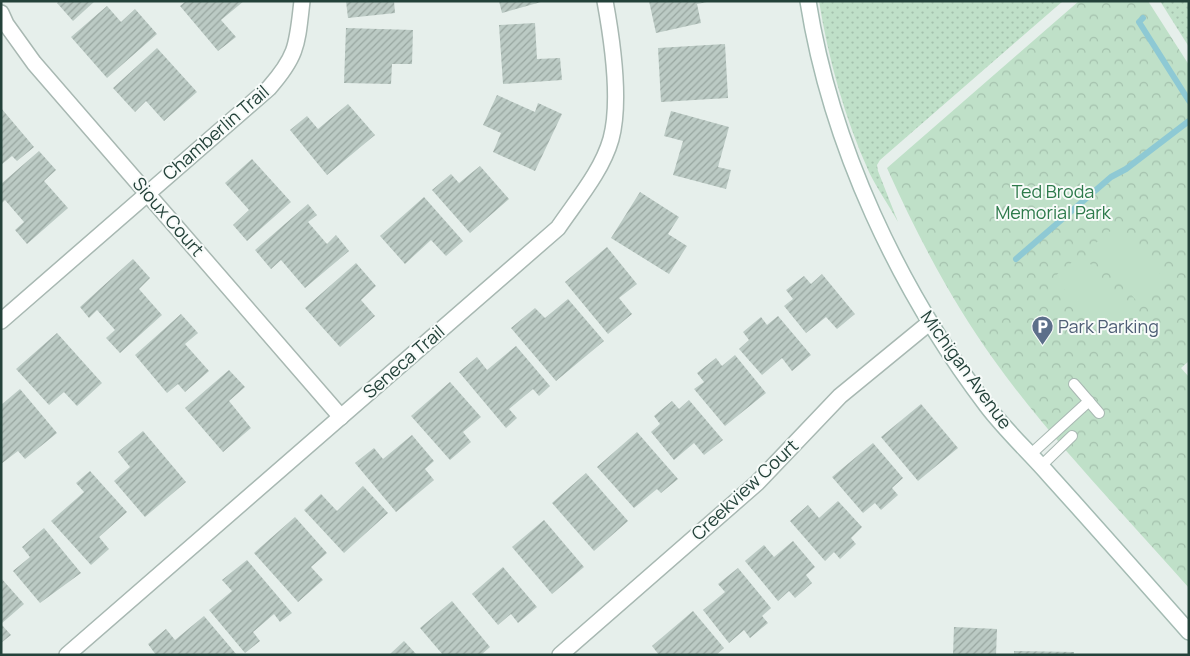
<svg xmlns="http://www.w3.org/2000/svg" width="1190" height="656" viewBox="0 0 1190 656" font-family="Manrope,sans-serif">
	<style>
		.grass { fill: url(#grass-dots) }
		.park { fill: url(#park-crowns) }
		.pitch { fill: #bfe0c8 }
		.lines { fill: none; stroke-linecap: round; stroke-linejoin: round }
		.stream { stroke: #8ec9d4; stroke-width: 6 }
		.building { fill: url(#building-hatch) }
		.lane-casing { stroke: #a8b8b2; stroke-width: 12 }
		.street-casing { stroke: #a8b8b2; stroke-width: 18 }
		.secondary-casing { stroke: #a4bbb3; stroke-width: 18 }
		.lane { stroke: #fff; stroke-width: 10 }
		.street { stroke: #fff; stroke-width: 15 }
		.secondary { stroke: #fff; stroke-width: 15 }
		.labels { text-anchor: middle; stroke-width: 4; stroke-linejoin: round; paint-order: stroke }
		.street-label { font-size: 18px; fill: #24423a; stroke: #f7fbf9 }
		.park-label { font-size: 18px; fill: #2d7a4b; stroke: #f7fbf9 }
		.service-label { font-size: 18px; fill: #4e5e75; stroke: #f7fbf9; text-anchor: start }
	</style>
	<defs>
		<pattern id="grass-dots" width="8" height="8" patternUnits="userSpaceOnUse" patternTransform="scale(1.25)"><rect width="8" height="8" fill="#bfe0c8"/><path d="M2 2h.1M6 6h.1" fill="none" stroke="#a4c1ad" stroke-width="1.8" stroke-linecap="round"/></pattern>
		<pattern id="park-crowns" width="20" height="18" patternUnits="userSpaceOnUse" patternTransform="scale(1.25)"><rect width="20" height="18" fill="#bfe0c8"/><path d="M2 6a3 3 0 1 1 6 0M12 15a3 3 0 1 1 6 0" fill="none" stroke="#a4c1ad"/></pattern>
		<pattern id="building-hatch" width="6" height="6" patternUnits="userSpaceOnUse" patternTransform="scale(1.25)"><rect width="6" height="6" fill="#bbcac4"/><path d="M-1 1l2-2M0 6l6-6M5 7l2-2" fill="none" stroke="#98a6a0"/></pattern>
	</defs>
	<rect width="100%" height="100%" fill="#e6efeb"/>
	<g class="grass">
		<path d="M819,1H1063L880,160L877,165L878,171L898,222C889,205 877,189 869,172C845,119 828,58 819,1Z"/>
		<path d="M1160,1H1189V47Z"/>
	</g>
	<path class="park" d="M1079,1H1148L1189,65V361L1181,368L1189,377V588C1123,513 1052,441 994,360C951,300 917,235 887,168Z"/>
	<g class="pitch">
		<path d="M1119,224L1168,283L1140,305L1091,247Z"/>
		<path d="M1082,254L1131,313L1103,336L1054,277Z"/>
	</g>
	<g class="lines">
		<g class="stream">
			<path d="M1143,18L1139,22L1189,101"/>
			<path d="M1016,259L1111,177L1126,169L1189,121"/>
		</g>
	</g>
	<g class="building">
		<path d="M60,1H95L73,21L57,3Z"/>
		<path d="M186,1H244L221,20L236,37L218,51L180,6Z"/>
		<path d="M346,1H394L395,13L348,18Z"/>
		<path d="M499,1H541V2L502,13Z"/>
		<path d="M649,1H707V2L697,4L701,23L656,33Z"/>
		<path d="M107,6L121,22L135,9L157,34L107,78L71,37Z"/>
		<path d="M535,23L537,59L560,58L562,80L503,84L499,25Z"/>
		<path d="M346,28L413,30L412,64H392L391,84L344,83Z"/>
		<path d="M725,44L728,98L661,102L658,48Z"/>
		<path d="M157,48L197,92L164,121L146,101L135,112L113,88Z"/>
		<path d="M497,95L535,112L538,103L562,114L535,171L493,152L501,133L483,125Z"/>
		<path d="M348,104L375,135L327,175L290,130L307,116L318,129Z"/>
		<path d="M1,108L34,147L17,161L12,156L1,165Z"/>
		<path d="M671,111L729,127L718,167L731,170L726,189L673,175L683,141L664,136Z"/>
		<path d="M39,151L56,170L44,181L68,208L27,244L15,230L24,222L5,200L1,204V184Z"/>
		<path d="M252,159L291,202L247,241L233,225L249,210L225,183Z"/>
		<path d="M480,166L509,199L470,233L432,190L451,174L459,183Z"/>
		<path d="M640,192L679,217L668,234L687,246L669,274L611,238Z"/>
		<path d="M424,197L463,241L446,256L431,240L405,264L380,236Z"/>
		<path d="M308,204L317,215L308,222L327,244L336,235L349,251L305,288L281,260L271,269L255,250Z"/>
		<path d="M607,247L637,284L619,298L632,314L608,334L565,282Z"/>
		<path d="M133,259L150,278L139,289L162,315L120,353L106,338L115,330L97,310L89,318L80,307Z"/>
		<path d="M356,263L376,286L361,300L375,316L340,347L305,308Z"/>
		<path d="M822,274L855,314L837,329L826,317L806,333L784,306L793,299L786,290L804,276L811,284Z"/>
		<path d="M568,299L604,341L556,381L511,328L535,308L545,318Z"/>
		<path d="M181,314L198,333L185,344L209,371L185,392L178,384L167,393L135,355Z"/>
		<path d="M778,316L811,355L792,371L782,358L762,375L739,349L749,340L743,332L761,317L767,325Z"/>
		<path d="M57,333L102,383L77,406L64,392L49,405L16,369Z"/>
		<path d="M516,346L550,386L539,396L533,389L509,409L517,418L506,428L459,372L477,357L487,370Z"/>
		<path d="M735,355L766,393L725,426L694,389L704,382L697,373L716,358L722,366Z"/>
		<path d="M229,370L245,387L229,401L251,428L223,452L185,408Z"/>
		<path d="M450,382L481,417L463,432L471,442L450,460L411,416Z"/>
		<path d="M20,389L57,433L25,459L18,451L1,464V405Z"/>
		<path d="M689,400L723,440L704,455L694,443L674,460L651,432L660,424L654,416L672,401L679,409Z"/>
		<path d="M921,404L958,448L918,481L881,437Z"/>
		<path d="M143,431L186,482L145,517L114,481L130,467L118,452Z"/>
		<path d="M637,432L678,479L661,493L657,489L634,508L597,467Z"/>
		<path d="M412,435L434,461L425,469L434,480L396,512L355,463L374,448L383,459Z"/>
		<path d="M873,443L903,478L892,488L898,495L881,510L875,503L863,513L832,477Z"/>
		<path d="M90,471L127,512L99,537L109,549L91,565L51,521L84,492L76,483Z"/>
		<path d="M586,473L628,521L594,551L552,503Z"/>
		<path d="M363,486L388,513L344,553L304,510L321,494L337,511Z"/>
		<path d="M838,501L862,527L851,538L856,544L840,559L834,552L825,561L790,521L808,505L819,518Z"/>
		<path d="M295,517L327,553L311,567L323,580L298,602L254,553Z"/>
		<path d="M544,520L584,567L552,594L512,547Z"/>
		<path d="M44,528L81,573L40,603L13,571L30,557L22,547Z"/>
		<path d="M793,541L815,567L806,575L812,583L795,598L789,591L778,601L745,561L764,545L774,557Z"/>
		<path d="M247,560L292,613L280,622L274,614L253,632L260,641L245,653L209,610L232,591L222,580Z"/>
		<path d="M503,567L537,607L518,623L511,614L498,625L472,594Z"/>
		<path d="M738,568L771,608L762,616L768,623L750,638L744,630L729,643L703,610L725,592L718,584Z"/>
		<path d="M1,578L24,604L1,624Z"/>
		<path d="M452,601L490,647L481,655H443L420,628Z"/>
		<path d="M693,611L724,648L716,655H659L652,646Z"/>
		<path d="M204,616L237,655H156L148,644L166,629L175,640Z"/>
		<path d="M1,624L11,635L1,643Z"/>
		<path d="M954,627L997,629L996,655H953Z"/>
		<path d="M404,641L417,655H389Z"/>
		<path d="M1014,651L1074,652V655H1014Z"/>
	</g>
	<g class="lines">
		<defs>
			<g id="lane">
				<path d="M1074,384L1099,413"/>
				<path d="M1031,454L1089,401"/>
				<path d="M1041,466L1072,436"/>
			</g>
			<g id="street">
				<path d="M1,13L6,24L34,63L341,417"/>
				<path d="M1,321L269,88C298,55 297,44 302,1"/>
				<path d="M67,655L558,228C577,200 602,171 611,139C621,102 612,39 605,1"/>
				<path d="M560,655L757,483L840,396L929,323"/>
			</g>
			<path id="secondary" d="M808,1C831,146 899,290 987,406C1006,431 1030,453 1050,476C1097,528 1143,580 1189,632"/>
		</defs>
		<use href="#lane" class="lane-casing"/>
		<use href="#street" class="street-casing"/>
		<use href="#secondary" class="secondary-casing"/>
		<use href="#lane" class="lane"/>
		<use href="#street" class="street"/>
		<use href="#secondary" class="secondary"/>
	</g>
	<defs>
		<symbol id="parking-pin" viewBox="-11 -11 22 30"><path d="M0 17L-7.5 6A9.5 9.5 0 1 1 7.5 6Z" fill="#5c6f8a" stroke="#f7fbf9"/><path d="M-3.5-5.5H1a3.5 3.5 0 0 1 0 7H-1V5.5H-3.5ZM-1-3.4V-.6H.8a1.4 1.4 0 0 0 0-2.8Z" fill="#fff"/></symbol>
	</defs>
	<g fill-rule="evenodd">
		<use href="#parking-pin" x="1030" y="314" width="25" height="34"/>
	</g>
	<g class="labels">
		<g class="street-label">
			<text transform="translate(216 133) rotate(-41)" y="6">Chamberlin Trail</text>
			<text transform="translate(168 217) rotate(49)" y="6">Sioux Court</text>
			<text transform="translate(404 362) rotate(-41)" y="6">Seneca Trail</text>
			<text transform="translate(966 370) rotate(54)" y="6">Michigan Avenue</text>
			<text transform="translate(745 490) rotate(-43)" y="6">Creekview Court</text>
		</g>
		<g class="park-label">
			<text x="1053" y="198">Ted Broda<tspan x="1053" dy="21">Memorial Park</tspan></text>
		</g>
		<g class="service-label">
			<text x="1058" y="333">Park Parking</text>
		</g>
	</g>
	<rect width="1190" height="656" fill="none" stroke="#24423a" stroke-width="5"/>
</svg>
